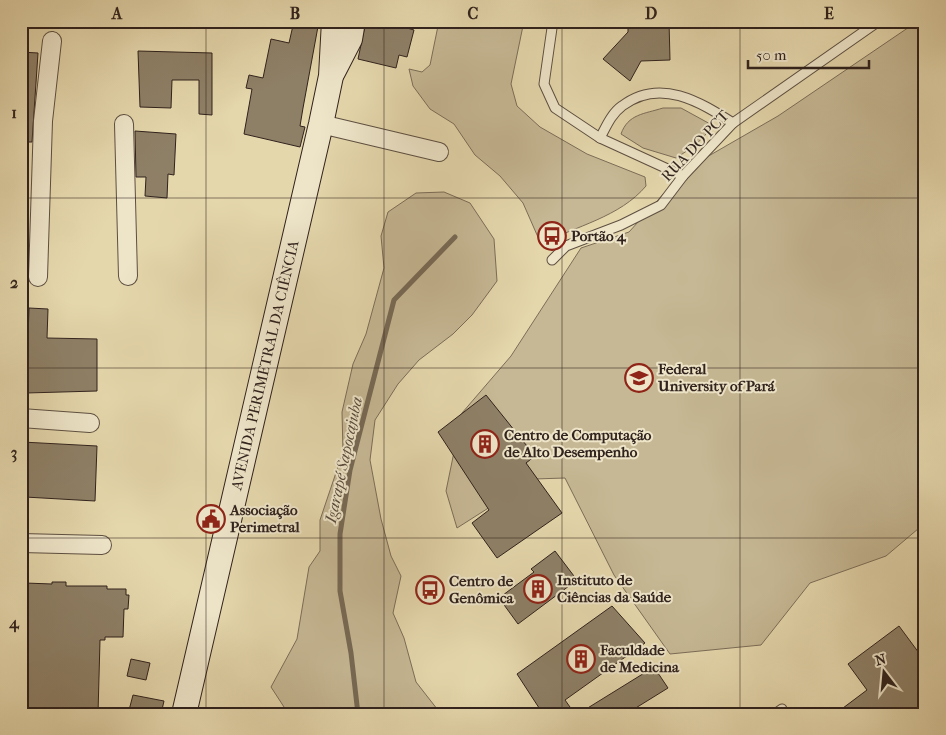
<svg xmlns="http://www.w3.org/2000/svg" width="946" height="735" viewBox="0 0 946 735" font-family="'IM FELL French Canon',serif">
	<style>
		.green { fill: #c6b894; stroke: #7b6d58 }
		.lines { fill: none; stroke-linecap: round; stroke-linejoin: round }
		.stream { stroke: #776955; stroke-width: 5 }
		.building { fill: #8e8067; stroke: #30221d }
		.lane-casing { stroke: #5d4f41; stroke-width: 11 }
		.street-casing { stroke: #5d4f41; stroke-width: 20 }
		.secondary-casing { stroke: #30221d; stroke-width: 26 }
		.lane { stroke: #eee5c9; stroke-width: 9 }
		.street { stroke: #eee5c9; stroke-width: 18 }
		.secondary { stroke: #eee5c9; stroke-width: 24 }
		.grid { fill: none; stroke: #30221d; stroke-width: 1; stroke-opacity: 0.55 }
		.labels { text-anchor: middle; stroke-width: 4; stroke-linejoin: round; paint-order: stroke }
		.street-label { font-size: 15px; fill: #30221d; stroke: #eee5c9 }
		.poi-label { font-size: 15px; font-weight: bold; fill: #30221d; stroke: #eee5c9; text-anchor: start }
		.water-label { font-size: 16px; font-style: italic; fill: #5a4c3e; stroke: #eee5c9 }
		.neatline { fill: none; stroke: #30221d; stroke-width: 2 }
		.grid-label { font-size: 16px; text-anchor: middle; font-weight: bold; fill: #30221d }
	</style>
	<rect width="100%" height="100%" fill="#e5d7ac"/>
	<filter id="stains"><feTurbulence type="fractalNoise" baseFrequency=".004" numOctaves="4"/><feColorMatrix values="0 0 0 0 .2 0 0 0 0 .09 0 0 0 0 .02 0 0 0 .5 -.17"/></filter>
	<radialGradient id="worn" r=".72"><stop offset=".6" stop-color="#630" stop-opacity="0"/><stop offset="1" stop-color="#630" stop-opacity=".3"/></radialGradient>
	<g class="green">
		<path d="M439,21H524L511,84L517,106L540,127L587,154L645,177L646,186C620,217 576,226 541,244L523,203L500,176L475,155L454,124L430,109L413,86L409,69L422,72L430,65Z"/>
		<path d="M918,21H925V523L886,556L810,583L761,645L670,654L614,575L565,478L534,479L457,528L446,491L462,413L511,356L581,248L629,232L686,169L778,116Z"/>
		<path d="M663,108H681L712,125C704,140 690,149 676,158L643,148L621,134C628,114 644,114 663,108Z"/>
		<path d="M444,192L470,203L494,239L497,281L472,315L453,334L419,360L398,384L375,420L370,460L381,519L391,556L401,576L393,613L404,638L416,682L441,714H281L284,707L271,687L297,639L309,567L320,551V520L343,452L342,412L353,364L366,334L384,268L381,236L388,212L416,193Z"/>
	</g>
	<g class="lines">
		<path class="stream" d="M358,714L351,653L340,591V534L350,470L394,300L455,237"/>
	</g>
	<g class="building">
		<path d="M294,21H319L303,108L300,126L305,127L300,147L244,134L252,89L246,88L249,75L263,78L271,39L289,43Z"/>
		<path d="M366,21H408L407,28L414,30L407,57L399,55L396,68L358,59Z"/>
		<path d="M628,21H669L670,60L641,61L630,81L603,59L628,32Z"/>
		<path d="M138,51L212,53V115L199,114V80H172L171,108L140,107Z"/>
		<path d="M21,52L38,53L32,142H21Z"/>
		<path d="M135,131L176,134L174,175L168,174L167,198L145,196L146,177H136Z"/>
		<path d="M29,308L48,309L47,338L97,339V391L26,393L25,338H28Z"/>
		<path d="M486,395L535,456L526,463L562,513L497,558L472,523L489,510L438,432Z"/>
		<path d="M22,442L97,446L95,501L25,497V492H21Z"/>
		<path d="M555,551L577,580L518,624L499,598L534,572L531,569Z"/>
		<path d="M52,582H66V586H107V589H126V595H129L128,609H124L123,637H105V640H100L98,714H21V590H25V583L52,584Z"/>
		<path d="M612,606L645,643L565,700L575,714H543L517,674Z"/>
		<path d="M899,626L919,653L925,649V714H835L867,690L848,664Z"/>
		<path d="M131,659L150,663L146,680L127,676Z"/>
		<path d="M654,667L668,688L626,714H578Z"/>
		<path d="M133,695L164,701L161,714H128Z"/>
	</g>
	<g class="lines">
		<defs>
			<g id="lane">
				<path d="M553,21L544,84L555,108L600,138L683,176"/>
				<path d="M600,138C606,127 611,114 622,106C660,77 700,102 733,123"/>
				<path d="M552,260L566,246L621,225L661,205L683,176L733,123L879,21"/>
				<path d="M775,714L782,709"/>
			</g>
			<g id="street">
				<path d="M124,124L128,276"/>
				<path d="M321,124L439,152"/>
				<path d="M38,277L43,121L52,41"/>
				<path d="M21,418L90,423"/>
				<path d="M21,543L102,545"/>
			</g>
			<g id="secondary">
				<path d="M333,72L350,39L353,21"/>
				<path id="s1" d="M184,714L321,124L331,76L334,21"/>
			</g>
		</defs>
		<use href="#lane" class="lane-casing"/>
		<use href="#street" class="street-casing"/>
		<use href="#secondary" class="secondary-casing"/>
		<use href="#lane" class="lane"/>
		<use href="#street" class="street"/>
		<use href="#secondary" class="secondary"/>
	</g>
	<path class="grid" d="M206,21V714M384,21V714M562,21V714M740,21V714M21,198H925M21,368H925M21,538H925"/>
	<defs>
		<symbol id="bus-ring" viewBox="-11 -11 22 22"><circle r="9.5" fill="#eee5c9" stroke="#8f2418" stroke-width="1.5"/><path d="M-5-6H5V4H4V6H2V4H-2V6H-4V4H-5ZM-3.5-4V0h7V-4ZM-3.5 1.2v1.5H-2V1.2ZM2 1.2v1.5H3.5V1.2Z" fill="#8f2418"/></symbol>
		<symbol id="university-ring" viewBox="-11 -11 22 22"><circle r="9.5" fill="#eee5c9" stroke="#8f2418" stroke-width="1.5"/><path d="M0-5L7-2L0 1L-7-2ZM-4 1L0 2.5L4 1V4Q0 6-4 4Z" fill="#8f2418"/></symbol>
		<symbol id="building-ring" viewBox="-11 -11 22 22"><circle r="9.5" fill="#eee5c9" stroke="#8f2418" stroke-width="1.5"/><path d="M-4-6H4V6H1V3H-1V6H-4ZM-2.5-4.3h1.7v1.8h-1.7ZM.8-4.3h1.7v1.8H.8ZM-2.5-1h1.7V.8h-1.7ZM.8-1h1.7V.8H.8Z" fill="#8f2418"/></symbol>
		<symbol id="civic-ring" viewBox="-11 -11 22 22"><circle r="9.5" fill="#eee5c9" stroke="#8f2418" stroke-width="1.5"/><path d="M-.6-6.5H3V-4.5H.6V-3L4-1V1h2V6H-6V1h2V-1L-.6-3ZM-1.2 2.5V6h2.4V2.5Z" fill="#8f2418"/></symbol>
	</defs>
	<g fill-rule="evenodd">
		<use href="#bus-ring" x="536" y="220" width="32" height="32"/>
		<use href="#university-ring" x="623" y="362" width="32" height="32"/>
		<use href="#building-ring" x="469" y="428" width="32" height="32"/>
		<use href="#civic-ring" x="195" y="503" width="32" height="32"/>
		<use href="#building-ring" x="522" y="573" width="32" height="32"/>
		<use href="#bus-ring" x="414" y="574" width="32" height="32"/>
		<use href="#building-ring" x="565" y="643" width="32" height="32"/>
	</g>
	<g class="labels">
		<g class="street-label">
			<text transform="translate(695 146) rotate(-47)" y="5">RUA DO PCT</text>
			<text dy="5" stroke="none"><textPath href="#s1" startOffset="358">AVENIDA PERIMETRAL DA CIÊNCIA</textPath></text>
		</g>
		<g class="poi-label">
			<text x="571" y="241">Portão 4</text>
			<text x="658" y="374">Federal<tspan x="658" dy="17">University of Pará</tspan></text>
			<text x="504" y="440">Centro de Computação<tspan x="504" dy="17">de Alto Desempenho</tspan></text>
			<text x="230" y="515">Associação<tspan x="230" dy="17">Perimetral</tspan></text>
			<text x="557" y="585">Instituto de<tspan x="557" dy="17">Ciências da Saúde</tspan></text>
			<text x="449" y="586">Centro de<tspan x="449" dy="17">Genômica</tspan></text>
			<text x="600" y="655">Faculdade<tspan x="600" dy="17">de Medicina</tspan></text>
		</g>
		<g class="water-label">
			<text transform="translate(343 460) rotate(-78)" y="6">Igarapé Sapocajuba</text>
		</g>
	</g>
	<rect width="946" height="735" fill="none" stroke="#e5d7ac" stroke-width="55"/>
	<g transform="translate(884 672) rotate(344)" stroke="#eee5c9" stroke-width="4" paint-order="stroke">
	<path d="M0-4L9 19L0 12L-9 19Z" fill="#30221d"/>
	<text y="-8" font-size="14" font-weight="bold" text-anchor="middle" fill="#30221d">N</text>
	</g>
	<path d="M748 60v8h121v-8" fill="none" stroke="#30221d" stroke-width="2.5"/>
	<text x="756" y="60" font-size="15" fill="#30221d" stroke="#eee5c9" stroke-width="4" paint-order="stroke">50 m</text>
	<rect x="28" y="28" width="890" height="680" class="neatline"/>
	<g class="grid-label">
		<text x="117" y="19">A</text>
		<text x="295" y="19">B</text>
		<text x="473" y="19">C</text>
		<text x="651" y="19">D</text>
		<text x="829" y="19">E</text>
		<text x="14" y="118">1</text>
		<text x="14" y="288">2</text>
		<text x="14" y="458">3</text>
		<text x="14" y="628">4</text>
	</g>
	<rect width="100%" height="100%" filter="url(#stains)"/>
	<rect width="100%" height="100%" fill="url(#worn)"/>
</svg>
